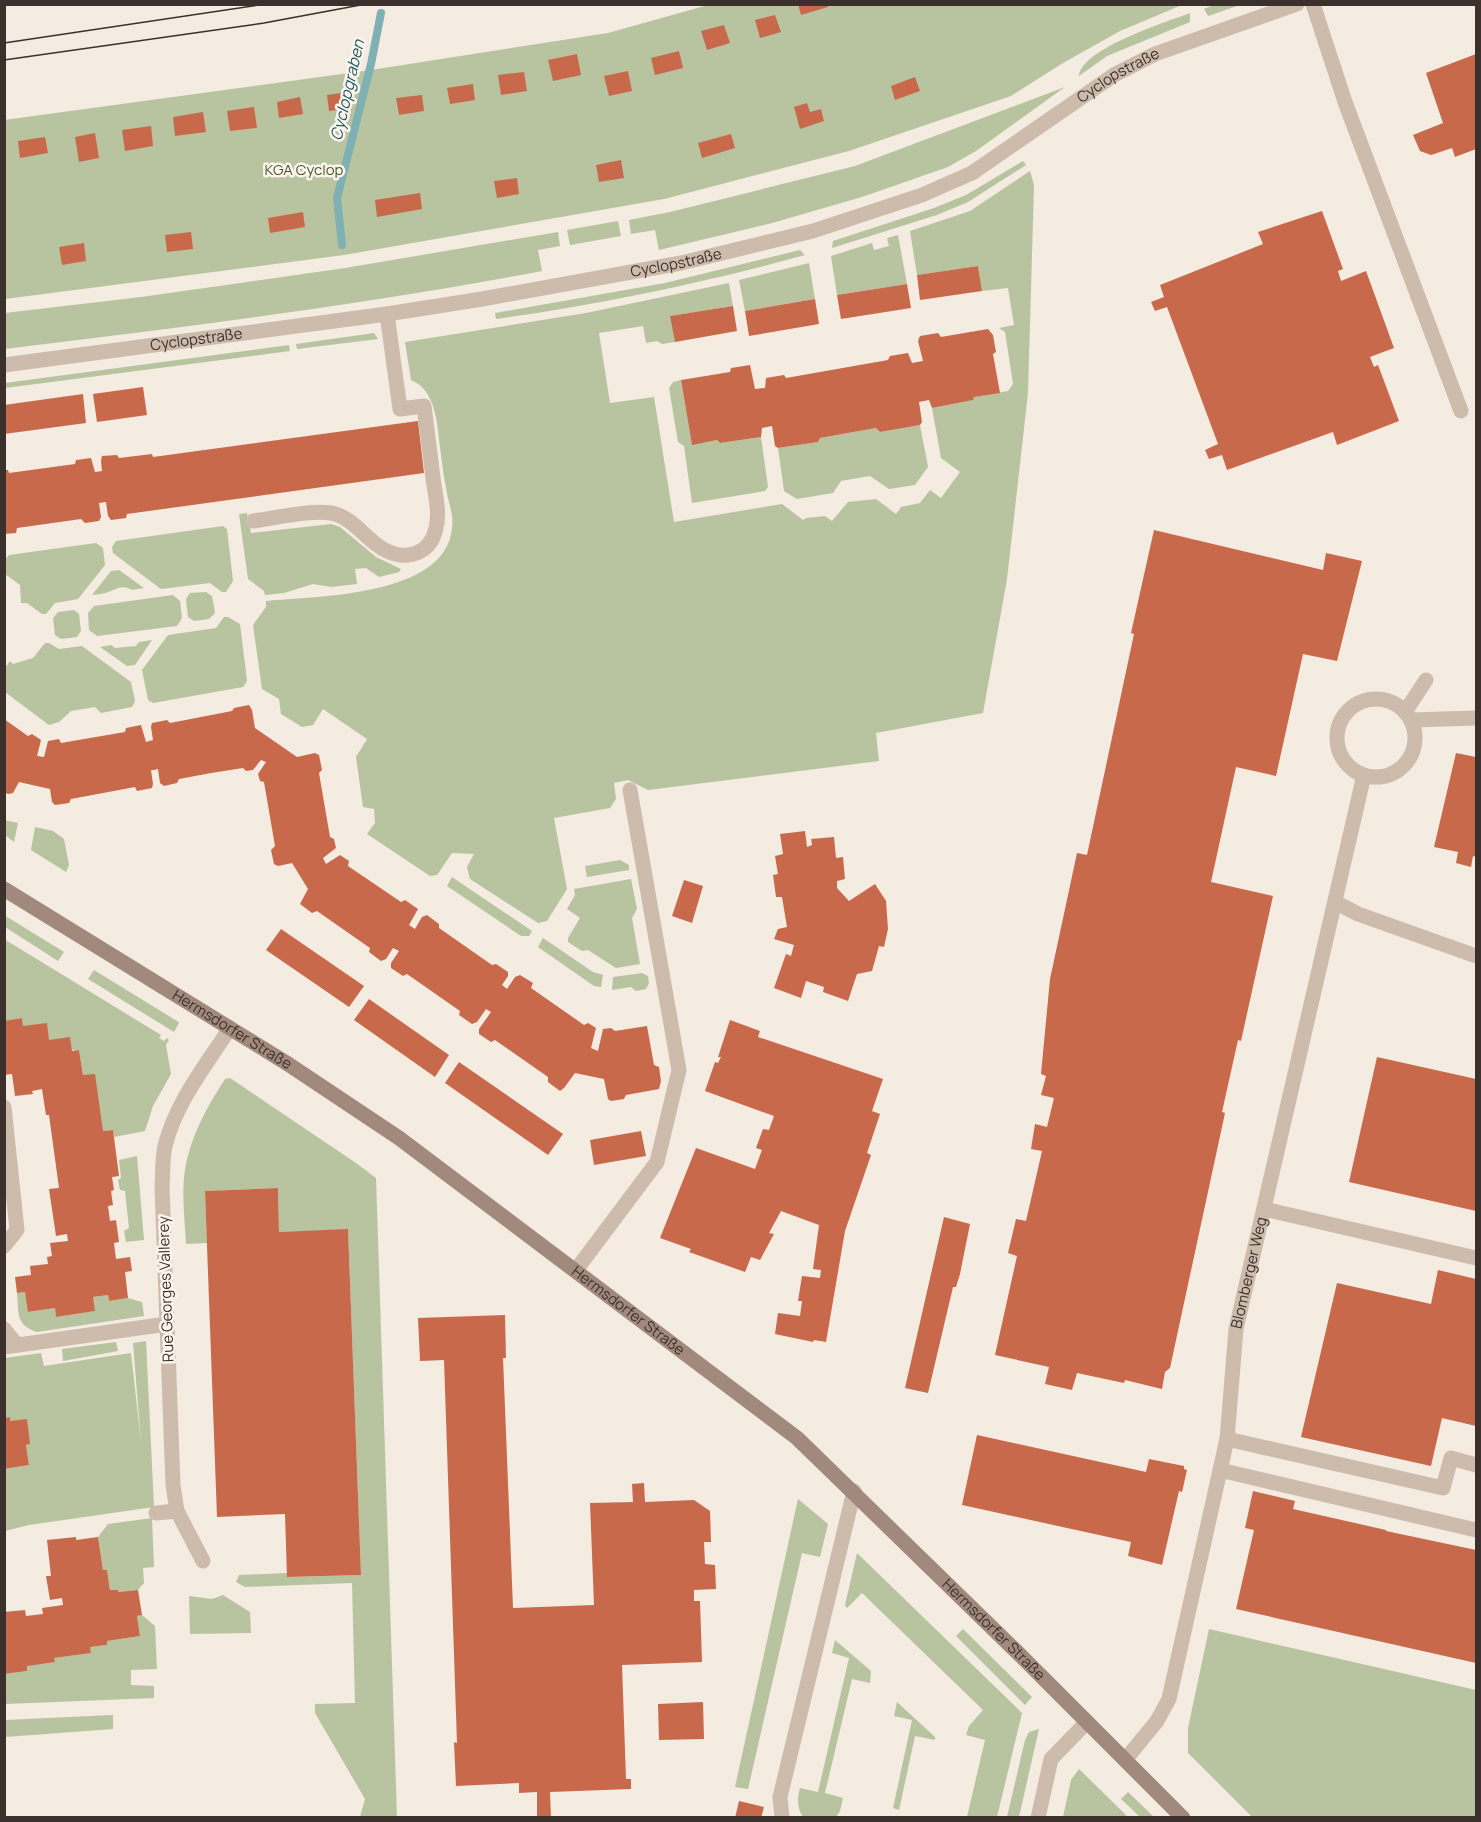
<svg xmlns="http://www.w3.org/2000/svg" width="1481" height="1822" viewBox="0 0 1481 1822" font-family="Manrope,sans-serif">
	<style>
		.green { fill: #b8c4a0 }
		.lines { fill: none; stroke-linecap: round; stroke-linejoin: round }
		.stream { stroke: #7fb0b2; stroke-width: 8 }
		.building { fill: #c8694b }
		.service { stroke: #cdbbac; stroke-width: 15 }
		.minor { stroke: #cdbbac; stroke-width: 15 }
		.secondary { stroke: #a18a7d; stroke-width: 15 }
		.tram { stroke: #3b302b; stroke-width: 1.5 }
		.labels { text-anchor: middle; stroke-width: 5; stroke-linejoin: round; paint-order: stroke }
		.street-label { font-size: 15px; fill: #3b302b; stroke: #fbf5ee }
		.park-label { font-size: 15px; fill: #4a5a2e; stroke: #fbf5ee }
		.water-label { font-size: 16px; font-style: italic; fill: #1f5a5e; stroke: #fbf5ee }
	</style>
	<rect width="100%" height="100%" fill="#f4ebe1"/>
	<g class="green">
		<path d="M1216,4H1240V5L1208,16L1204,9Z"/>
		<path d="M708,5H1182L1120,31L1063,63L1011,96L849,151L664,199L344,255L5,299L4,120L371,70L608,33Z"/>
		<path d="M1190,13V22L1107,56L1079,76C1081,49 1166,22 1190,13Z"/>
		<path d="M1065,87L976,151L948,167L862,197L772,223L659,250L655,230L631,234L629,220L670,212L855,166Z"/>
		<path d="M1023,161L1026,165L968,202L937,215L832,248L833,241L934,208L966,195Z"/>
		<path d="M1030,171L1034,185L1028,393L1007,579L983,713L876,733L879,761L648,790L628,780L614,783L616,799L610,808L554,818L567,889L547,921L538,923L470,879L467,867L474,854L452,853L437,875L430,876L367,834L375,823L374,809L363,807L356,757L367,739L323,709L313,725L302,727L281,714L279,699L262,689L253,625L266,607V601C316,596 446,597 452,528C454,514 448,502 446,488C443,474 442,461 440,447C437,423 436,390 411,380L405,342L586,313L729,283L733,306L671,316L675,342L662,344L657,341L646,343L643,326L599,333L610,403L654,397L674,522L782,504L803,520L806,518L825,516L832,521L848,502L876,499L896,514L901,507L920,503L930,490L941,498L960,472L941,458L932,408L972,400L974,397L1008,391L1013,384L1005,332L999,328L1014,325L1008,288L982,291L978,266L917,275L910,231L970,211Z"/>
		<path d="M618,221L621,236L570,245L567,230Z"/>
		<path d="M558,232L560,246L538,250L542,271C364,305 184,327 5,349V313L141,297L345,268Z"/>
		<path d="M898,235L907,284L837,295L831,256L872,243L874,250L889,246L887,238Z"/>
		<path d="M800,250L805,255C703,283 601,304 496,319L495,313L665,283Z"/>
		<path d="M809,263L815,299L745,311L739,280Z"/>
		<path d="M374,333L378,339L297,349L296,344Z"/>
		<path d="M289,345L290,351L5,388V383Z"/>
		<path d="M681,380L692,444L717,440L720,443L761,437L768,487L765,491L692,503L684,446L678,442L669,388L673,382Z"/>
		<path d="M920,425L928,467L915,485L889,489L870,476L841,481L833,493L797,499L784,491L778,448L818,442L820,438L876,428L880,432Z"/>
		<path d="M247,513L251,533L331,524L340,527L376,557L401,569L399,572L379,577L366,568L355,569L357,584L331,587L313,584L284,593L265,595L264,591L248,579L239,514Z"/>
		<path d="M223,526L227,529L233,581L226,592H222L210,583L161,589L113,553L112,547L116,541Z"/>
		<path d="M96,543L103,548L105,565L78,599L55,603L46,614H42L27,603H21L20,585L5,574V560L9,555Z"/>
		<path d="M119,570L144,588L132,590C123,584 116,589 108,592C104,594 97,594 92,595L111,571Z"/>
		<path d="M206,592L212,596L215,613L209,619L194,621L188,617L186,599L190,593Z"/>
		<path d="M173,595L180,601L182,618L177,626L97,636L89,630L88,613L94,606Z"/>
		<path d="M74,610L79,614L81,631L77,637L61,639L55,635L53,618L58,612Z"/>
		<path d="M224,617H228L240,624L247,681L243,687L153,703L148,700L142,670L168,635L216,628Z"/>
		<path d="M152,640L135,665L127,666L100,647L111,645L115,648L136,646L139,642Z"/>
		<path d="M45,643H49L59,649L82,646L131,682L135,701L132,707L101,713L95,707L71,711L59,722L49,725L5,692V668L10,661L13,664L33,658Z"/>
		<path d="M4,820L18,823L14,842L5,835Z"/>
		<path d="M35,827L53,831L64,839L69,865L66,872L31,850Z"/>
		<path d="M620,860L629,865V870L587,877L585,866Z"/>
		<path d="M452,877L532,931L529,936H521L447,886Z"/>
		<path d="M631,879L637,909L632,918L640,964L616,968L588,950L582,951L568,942V938L580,918L567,909L575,895L574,889Z"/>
		<path d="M4,915L64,952L58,961L5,927Z"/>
		<path d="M543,938L593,972L603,975L601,987L594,986L538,947Z"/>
		<path d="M4,939L161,1035L159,1038L164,1041L167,1038L169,1040L166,1045L171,1074L153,1106L145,1131L114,1137L113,1130L103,1131L83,1075L79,1050C61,1052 39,1035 23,1026L22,1018L5,1021Z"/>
		<path d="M94,970L177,1021L179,1023L174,1032L88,979Z"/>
		<path d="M642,973L648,976L649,983L646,989L636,991L631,987L612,990L613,977Z"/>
		<path d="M230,1078L356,1163L376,1178L397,1817H360L365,1799L315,1713V1704L355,1703L352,1583L245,1587L236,1582L239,1575L287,1573V1577L361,1575L348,1230L279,1232L278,1188L205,1191L207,1243L186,1244C185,1223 182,1200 184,1178C188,1141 205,1110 225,1079Z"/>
		<path d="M137,1156L144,1240L126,1242L124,1231L129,1228L125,1191L120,1190L118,1180L121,1178L119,1160Z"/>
		<path d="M25,1292L29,1312L55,1308L56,1317L94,1311L93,1297L108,1295L109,1301L128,1298L142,1302L144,1316L37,1332C15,1325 19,1313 17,1293Z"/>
		<path d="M146,1341L154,1507L29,1525L5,1531V1469L29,1465L26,1445L30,1444L10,1421V1417L5,1418V1358L41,1353L44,1366L131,1353L141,1442L133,1343Z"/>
		<path d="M116,1342L118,1351L63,1361L62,1349Z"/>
		<path d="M798,1499L828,1524L820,1557L802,1553L748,1789L735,1787Z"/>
		<path d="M152,1518L154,1567L143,1568L144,1583L138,1590L118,1592V1590H110L107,1570H103L98,1537L108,1524Z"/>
		<path d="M857,1553L1022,1713L997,1817H967L985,1740L966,1735L969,1726L983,1710L862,1593L847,1608L845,1605Z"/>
		<path d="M223,1595L250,1612L251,1633L190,1634L189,1596L212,1599Z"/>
		<path d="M142,1615L155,1626L157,1669L131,1670V1685L154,1686V1698L5,1704L4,1674L27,1671V1666L54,1658L90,1653V1647L107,1645V1641L140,1636L137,1616Z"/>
		<path d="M963,1629L1032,1697L1025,1705L956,1636Z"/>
		<path d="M1209,1629L1476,1690V1817H1252L1188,1753V1728Z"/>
		<path d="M835,1640L871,1671L870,1683L852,1679L825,1793L843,1798L840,1811L836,1817H803C797,1808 797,1799 800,1788L818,1792L849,1658L832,1653Z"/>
		<path d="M897,1702L935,1737V1740L915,1736L899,1810L893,1808L912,1720L894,1716Z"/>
		<path d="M113,1715V1729L5,1737V1720Z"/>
		<path d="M1039,1729L1019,1817H1007L1025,1740L1029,1732Z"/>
		<path d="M1079,1769L1128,1817H1063L1071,1780Z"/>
		<path d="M1128,1792L1154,1817H1140L1121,1799Z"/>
	</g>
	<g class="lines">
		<path class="stream" d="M342,245L337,198L371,64L381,13"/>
	</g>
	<g class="building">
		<path d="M798,4H827L828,7L801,15Z"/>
		<path d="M775,15L781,32L760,38L755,20Z"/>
		<path d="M724,25L730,43L707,50L701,31Z"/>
		<path d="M679,51L683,68L655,75L651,58Z"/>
		<path d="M577,54L581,75L553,81L548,60Z"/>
		<path d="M1476,54V149L1455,157L1452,148L1431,155L1420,151L1413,135L1443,123L1426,73Z"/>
		<path d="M628,71L632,91L609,96L604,76Z"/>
		<path d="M524,72L527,91L501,95L498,75Z"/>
		<path d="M915,77L920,91L895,100L891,86Z"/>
		<path d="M473,84L475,100L450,104L447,88Z"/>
		<path d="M348,92L351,108L329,111L327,95Z"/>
		<path d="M422,95L424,111L399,115L396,98Z"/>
		<path d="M300,97L303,114L279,118L277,102Z"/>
		<path d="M807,103L810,112L821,109L824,121L800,129L794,107Z"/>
		<path d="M254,107L257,128L230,131L227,111Z"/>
		<path d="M203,112L206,132L175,136L173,117Z"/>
		<path d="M151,126L153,146L125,151L122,130Z"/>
		<path d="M95,133L99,158L79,162L75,137Z"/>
		<path d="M731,134L735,148L702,158L698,143Z"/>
		<path d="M45,137L48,153L20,158L18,141Z"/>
		<path d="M621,160L624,178L599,182L596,165Z"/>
		<path d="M517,178L519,194L497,198L494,181Z"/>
		<path d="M420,193L422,209L377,217L375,200Z"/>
		<path d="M1322,211L1343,269L1338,271L1341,281L1366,271L1394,348L1370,357L1374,367L1378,365L1399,421L1337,445L1333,432L1227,470L1222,455L1209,459L1205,450L1218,444L1167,307L1155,311L1151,302L1164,297L1160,285L1263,244L1258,232Z"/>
		<path d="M303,212L305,227L270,233L268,218Z"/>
		<path d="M191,232L193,249L167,252L165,235Z"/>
		<path d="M84,243L86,261L62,265L59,247Z"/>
		<path d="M978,266L982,291L920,300L917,275Z"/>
		<path d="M907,284L911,308L841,319L837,295Z"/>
		<path d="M815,299L819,324L749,336L745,311Z"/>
		<path d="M733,306L737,331L675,342L670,316Z"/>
		<path d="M988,329L993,335L996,352L993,354L1000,393L974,397L973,400L932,408L929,400L919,402L922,422L920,425L880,432L876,428L820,438L818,442L778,448L775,446L772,426L762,428L761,437L720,443L717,440L692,445L681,380L730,372L731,368L750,365L755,389L765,388L766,378L784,375L786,378L888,360L890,356L908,353L912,363L923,361L918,341L920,336L938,333L941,337Z"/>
		<path d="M143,387L147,415L97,422L93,394Z"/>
		<path d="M83,394L86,423L4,434V405Z"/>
		<path d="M418,421L424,473L127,514L126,518L111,520L108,516L106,502L99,503L101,517L99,521L85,523L81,519L17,528L16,533L4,534V470H8L9,473L75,464L76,460L91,458L95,472L102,471L101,461L102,456L117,455L119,458L152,454L153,457Z"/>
		<path d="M1154,530L1323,570L1326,553L1362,561L1337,661L1303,654L1276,776L1236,767L1211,882L1273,896L1241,1041L1238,1040L1222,1112L1225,1113L1170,1368L1165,1372L1162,1389L1125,1380L1124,1383L1077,1373L1072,1390L1045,1384L1049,1367L995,1355L1017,1256L1008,1253L1016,1219L1026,1221L1042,1151L1031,1149L1035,1124L1047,1127L1054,1098L1041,1095L1046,1076L1041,1074L1050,979L1077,853L1087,855L1134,634L1131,633Z"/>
		<path d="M249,705L252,710L255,728L297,757L315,753L319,755L322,770L319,773L330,837L334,839L336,848L323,858L326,864L340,855L349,861L348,866L401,902L405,900L418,909L409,925L415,929L422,917L427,915L439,924V928L492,965L496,964L508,972V976L502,985L507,989L515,977L520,975L533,983L531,988L584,1025L588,1023L596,1028L591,1048L598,1051L603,1029L611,1028L615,1031L647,1026L654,1065L659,1067L661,1081L659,1089L626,1095L624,1099L611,1101L608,1099L604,1079L575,1073L564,1088L560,1091L548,1082V1077L495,1040L491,1042L479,1034V1029L491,1012L486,1009L477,1022L472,1024L459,1015L460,1011L407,974L403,976L391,968V963L399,951L393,948L386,959L381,961L369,952L370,948L317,911L312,913L300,904L308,889L292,863L278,866L274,864L271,850L275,846L264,782L260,781L258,774L266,762L261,760L253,770L246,771L243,768L211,773L179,779L177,783L164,786L160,783L158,769L154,770H151L153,784L152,788L137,791L135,787L71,799L69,803L55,805L52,802L50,789L19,782L13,793L8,794L4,792V719L28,736L32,734L41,740L37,756L44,757L48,741L59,739L61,743L125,732L126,728L141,725L146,742L153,740L151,727L152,723L167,720L170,723L232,711L234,708Z"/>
		<path d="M1456,753L1476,757V857L1473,856L1471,867L1456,863L1458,852L1434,847Z"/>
		<path d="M805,831L807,847L812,845L811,839L834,837L836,858L843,857L845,879L837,881V888L849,901L875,884L886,901L888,929L884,947L879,946L872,971L857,974L848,1001L823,992L824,987L806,981L801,998L774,988L786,954L791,956L794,945L774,939L778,929L787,927L782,897H776L773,875L778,874L775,856L783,854L780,834Z"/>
		<path d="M684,880L703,886L692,923L672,916Z"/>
		<path d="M281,929L364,986L349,1007L266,950Z"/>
		<path d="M369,999L449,1055L435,1077L354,1020Z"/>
		<path d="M22,1018L23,1026L47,1023L49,1040L70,1037L72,1051L79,1050L83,1075L95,1074L103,1131L113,1130L119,1176L112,1177L114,1190L111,1191L113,1205L108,1206L110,1221L116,1220L119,1242L114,1243L116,1259L130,1257L132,1271L125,1272L128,1298L109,1301L108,1295L93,1297L95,1311L56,1317L55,1308L28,1312L25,1292L17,1293L15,1277L31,1275L30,1266L48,1264L47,1257L52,1256L50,1243L68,1241L67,1234L56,1236L49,1189L59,1188L49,1115H46L42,1089L32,1091L33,1094L15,1096L12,1074L4,1075V1021Z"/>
		<path d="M730,1020L760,1031L758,1037L883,1079L872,1111L880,1114L867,1153L871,1155L845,1231L826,1342L814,1340L813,1342L775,1334L778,1313L800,1316L802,1301H798L802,1276L820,1278L821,1270L813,1269L819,1225L781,1211L769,1233L774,1234L760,1260L751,1257L745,1272L689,1252L691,1249L660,1238L696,1148L755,1169L762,1150L756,1148L763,1129L769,1130L774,1116L705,1091L715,1062L718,1063L721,1057H718Z"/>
		<path d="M1377,1057L1476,1079V1211L1349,1182Z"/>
		<path d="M459,1062L563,1134L548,1155L445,1083Z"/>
		<path d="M641,1131L646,1156L594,1165L590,1140Z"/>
		<path d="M278,1188L279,1232L348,1229L361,1575L287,1577L285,1514L217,1517L205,1191Z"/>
		<path d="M944,1217L970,1224L960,1274L956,1287H953L928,1393L905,1388Z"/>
		<path d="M1438,1270L1476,1279V1426L1442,1418L1431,1466L1301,1437L1337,1283L1431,1304Z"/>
		<path d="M505,1315L506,1358H503L513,1608L594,1605L590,1503L633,1502L632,1484L644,1483L645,1502L694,1500L710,1511L711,1542H704L705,1564L715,1565L716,1589L694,1590V1601H700L702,1662L622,1665L626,1779H631V1789L550,1792L551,1818H537V1792L519,1793V1783L456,1786L454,1742L457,1743L444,1360L420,1361L418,1318Z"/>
		<path d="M10,1417V1421L27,1419L30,1444L26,1445L29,1465L4,1469V1418Z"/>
		<path d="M977,1435L1146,1472L1149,1459L1184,1466V1469L1187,1470L1182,1492L1179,1491L1162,1565L1128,1556L1131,1542L962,1505Z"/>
		<path d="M1253,1491L1295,1501L1293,1509L1386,1530V1531L1476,1550V1663L1236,1609L1254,1530L1245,1528Z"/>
		<path d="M76,1537V1540L98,1537L103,1570H107L110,1590H118V1592L138,1590L142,1615L137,1616L140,1636L107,1641V1645L90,1647L91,1653L54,1658L55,1662L27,1666V1671L4,1674V1612L25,1610L26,1616L43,1614L42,1608L63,1605L62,1598L50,1600L46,1576H51L47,1540Z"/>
		<path d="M703,1702L704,1739L659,1740L658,1704Z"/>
		<path d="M739,1801L764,1807L761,1818H735Z"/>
	</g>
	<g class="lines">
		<g class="service">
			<path d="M1313,4L1345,102L1461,411"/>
			<path d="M253,521C276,518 308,510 331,513C354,517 367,542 387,551C408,561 431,553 436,528C440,512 435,494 433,478C430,454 427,430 424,406L400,409L387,314"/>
			<path d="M1405,712L1426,680"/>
			<path d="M1411,720L1476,718"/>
			<path d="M1335,902L1358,914L1476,956"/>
			<path d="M4,1107L17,1230L4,1246"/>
			<path d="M1264,1209L1476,1258"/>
			<path d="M576,1270L657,1162L679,1070L630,790"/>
			<path d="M4,1329L17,1345"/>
			<path d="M4,1347L167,1324"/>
			<path d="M1227,1439L1443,1488L1451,1458L1476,1465"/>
			<path d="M1220,1470L1476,1530"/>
			<path d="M156,1513L177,1511"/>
			<path d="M782,1818L780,1797L854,1491"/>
		</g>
		<g class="minor">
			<path id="s1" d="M4,365L387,314L482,299L681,263L813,231L922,195L972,173L1114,75L1155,54L1297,4"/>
			<circle cx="1376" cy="738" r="39"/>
			<path d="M203,1561L177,1511L173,1485L162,1187C163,1174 162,1159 165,1146C176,1102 206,1065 230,1028"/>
			<path id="s2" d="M1125,1760L1157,1721L1169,1699L1227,1439L1236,1329L1364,775"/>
			<path d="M1038,1818L1051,1759L1087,1722"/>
		</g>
		<path class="secondary" id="s3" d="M4,889L288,1064L399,1138L797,1438L1016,1651L1183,1818"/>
		<g class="tram">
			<path d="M4,43L266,4"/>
			<path d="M4,60L264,23L366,4"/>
		</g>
	</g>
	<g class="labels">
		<g class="street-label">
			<text dy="5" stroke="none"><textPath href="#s1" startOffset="1166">Cyclopstraße</textPath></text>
			<text dy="5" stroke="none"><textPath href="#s1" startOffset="680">Cyclopstraße</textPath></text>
			<text dy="5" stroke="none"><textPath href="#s1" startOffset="194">Cyclopstraße</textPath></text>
			<text dy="5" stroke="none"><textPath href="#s3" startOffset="268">Hermsdorfer Straße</textPath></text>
			<text dy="5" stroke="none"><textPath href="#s2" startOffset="510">Blomberger Weg</textPath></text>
			<text transform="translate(166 1289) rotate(-92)" y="5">Rue Georges Vallerey</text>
			<text dy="5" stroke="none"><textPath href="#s3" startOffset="754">Hermsdorfer Straße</textPath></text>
			<text dy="5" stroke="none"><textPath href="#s3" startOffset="1240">Hermsdorfer Straße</textPath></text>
		</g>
		<g class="park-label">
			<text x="304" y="175">KGA Cyclop</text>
		</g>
		<g class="water-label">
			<text transform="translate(347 90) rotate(-77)" y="6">Cyclopgraben</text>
		</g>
	</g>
	<rect width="1481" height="1822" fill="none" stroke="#3b302b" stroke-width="12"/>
</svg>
